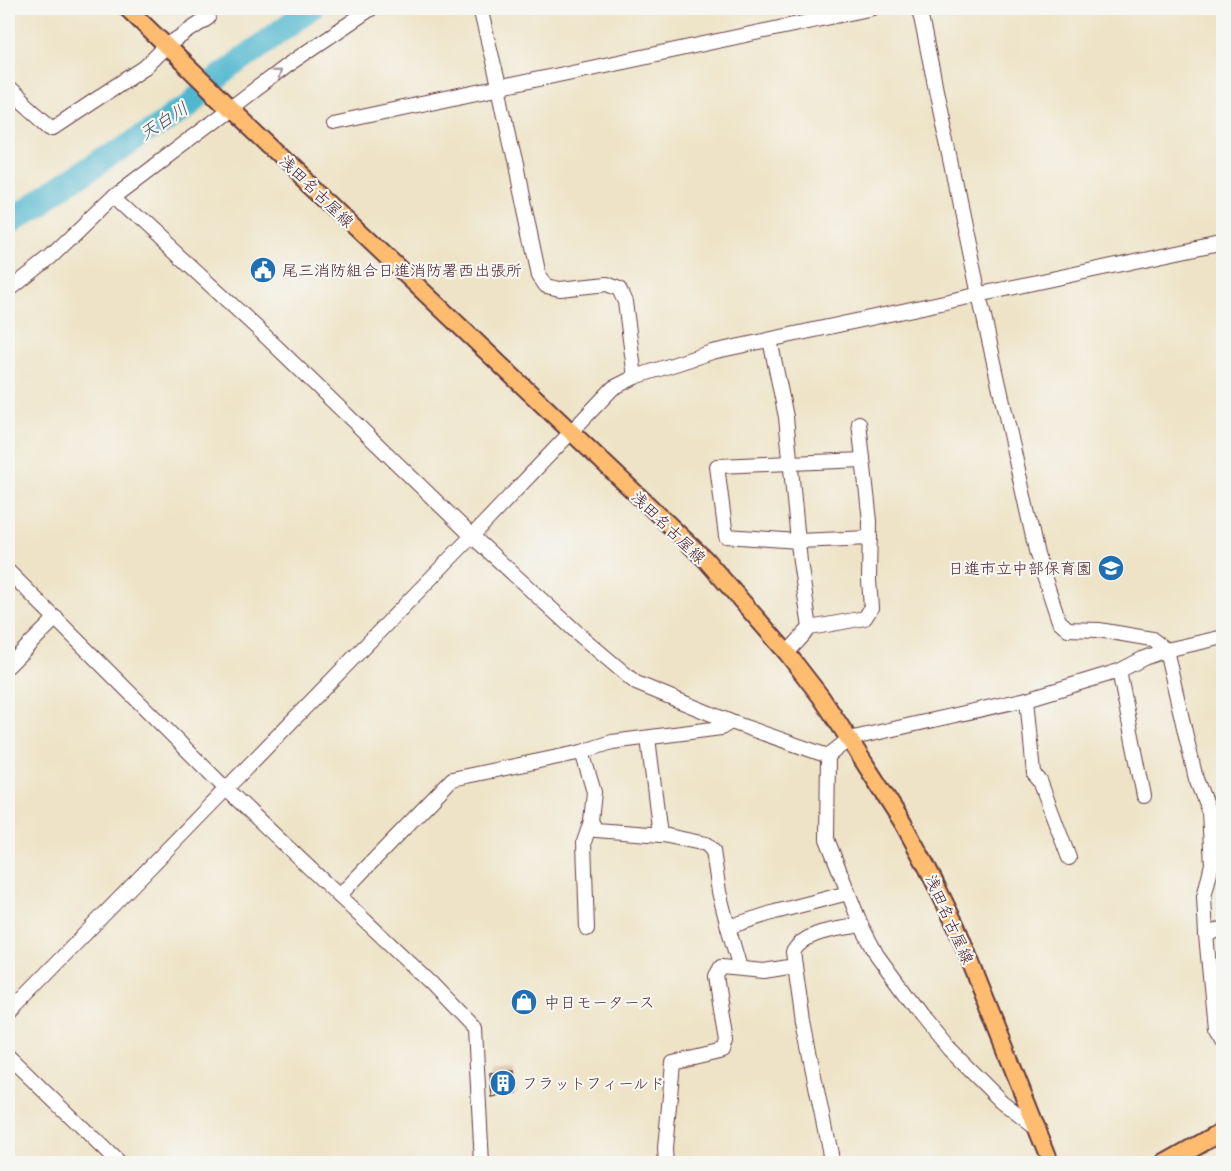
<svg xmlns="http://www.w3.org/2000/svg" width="1231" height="1171" viewBox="0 0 1231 1171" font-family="'Balsamiq Sans','Klee One',sans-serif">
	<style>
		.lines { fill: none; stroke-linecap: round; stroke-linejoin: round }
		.river { stroke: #51b7cf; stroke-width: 24 }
		.building { fill: #ceac84 }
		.minor-casing { stroke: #633c42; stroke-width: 16 }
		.major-casing { stroke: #633c42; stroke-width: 20 }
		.minor { stroke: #fff; stroke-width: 14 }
		.major { stroke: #febc70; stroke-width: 16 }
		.oneway { stroke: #ae9aa0 }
		.labels { text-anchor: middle; stroke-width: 4.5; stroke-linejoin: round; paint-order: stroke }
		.street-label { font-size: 16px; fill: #4a1f2b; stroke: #f6f6f2 }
		.poi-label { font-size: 16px; fill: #4a1f2b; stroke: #f6f6f2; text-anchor: start }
		.water-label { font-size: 18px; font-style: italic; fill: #4c5464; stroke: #f6f6f2 }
	</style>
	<rect width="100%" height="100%" fill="#f6f6f2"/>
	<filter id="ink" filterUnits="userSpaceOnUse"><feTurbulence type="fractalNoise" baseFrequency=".0167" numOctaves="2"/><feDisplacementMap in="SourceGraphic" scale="12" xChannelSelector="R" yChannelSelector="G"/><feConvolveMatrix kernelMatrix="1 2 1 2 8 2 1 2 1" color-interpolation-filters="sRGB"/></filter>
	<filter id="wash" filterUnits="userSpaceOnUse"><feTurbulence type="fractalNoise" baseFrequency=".008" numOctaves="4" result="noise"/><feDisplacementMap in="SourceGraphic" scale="24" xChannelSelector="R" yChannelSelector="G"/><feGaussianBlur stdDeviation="1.35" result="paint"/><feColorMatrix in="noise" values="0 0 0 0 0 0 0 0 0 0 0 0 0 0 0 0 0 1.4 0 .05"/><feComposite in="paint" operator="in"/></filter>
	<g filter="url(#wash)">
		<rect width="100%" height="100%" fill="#eee3c6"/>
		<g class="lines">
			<path class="river" d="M8,222L76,179L191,103L222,75L311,8"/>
		</g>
		<g id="blocks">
			<path class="building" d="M514,1071L517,1093L492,1097L490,1073Z"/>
		</g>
	</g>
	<g filter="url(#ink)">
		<use href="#blocks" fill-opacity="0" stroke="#633c42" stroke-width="1.5"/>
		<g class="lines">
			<defs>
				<g id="minor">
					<path d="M480,8L499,86L539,276L546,286L560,289L607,284L619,289L625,302L635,377"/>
					<path d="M919,8L979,295L1037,555L1059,621L1068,629L1099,630L1152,639L1166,650L1196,779L1209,812L1212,864L1204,897L1206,935L1215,1028L1224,1043"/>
					<path d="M8,88L53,128L145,67L166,46L208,18"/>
					<path d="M332,123L873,8"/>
					<path d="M114,196L257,328L472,536L582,637L636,683L731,722L828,756L827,839L861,925L877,955L920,1014L949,1049L1001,1101L1037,1129"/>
					<path d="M8,291L51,257L114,196L286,66L372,8"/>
					<path d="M770,340L786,417L800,562L810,628"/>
					<path d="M863,460L717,466L726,536L798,541L870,538"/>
					<path d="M8,571L225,788L431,983L475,1029L482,1164"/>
					<path d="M787,653L810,628L865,618L871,608L869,580L870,521L859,423"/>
					<path d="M8,666L56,618"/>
					<path d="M1119,671L1144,796"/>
					<path d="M1027,699L1034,774L1040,781L1069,858"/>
					<path d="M648,738L660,835"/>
					<path d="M582,752L594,792L591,821L596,830L663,835L706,844L713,851L719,892L728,927L775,912L848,893"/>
					<path d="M828,756L849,739L1027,699L1119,671L1144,658L1166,650L1224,637"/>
					<path d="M339,896L452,779L582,752L612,742L721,728L731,722"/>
					<path d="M728,927L740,968"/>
					<path d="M587,929L584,842L591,821"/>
					<path d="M1206,935L1224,928"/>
					<path d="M8,1013L472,536L613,388L635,377L712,352L1224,242"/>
					<path d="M8,1056L119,1164"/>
					<path d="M666,1164L665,1149L673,1063L723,1051L726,1042L716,976L721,967L764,971L795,966"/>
					<path d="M832,1164L803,1022L793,952C806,930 838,930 861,925"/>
				</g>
				<g id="major">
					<path d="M127,8L231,109L705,559L787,653L821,697L849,739L903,823L928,869L957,928L1051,1164"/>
					<path d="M1164,1164L1224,1130"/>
				</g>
			</defs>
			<use href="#minor" class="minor-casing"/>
			<use href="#major" class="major-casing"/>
			<use href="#minor" class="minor"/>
			<use href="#major" class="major"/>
		</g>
		<defs><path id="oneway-chevron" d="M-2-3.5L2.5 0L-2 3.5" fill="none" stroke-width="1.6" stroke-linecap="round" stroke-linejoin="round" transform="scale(1.5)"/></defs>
		<use class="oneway" href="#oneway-chevron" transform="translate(277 73) rotate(-38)"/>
	</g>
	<defs>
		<symbol id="civic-disc" viewBox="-11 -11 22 22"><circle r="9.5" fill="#1f6fb2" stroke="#f6f6f2"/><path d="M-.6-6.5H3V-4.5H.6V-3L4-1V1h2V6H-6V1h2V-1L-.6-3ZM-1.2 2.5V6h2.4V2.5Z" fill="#fff"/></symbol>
		<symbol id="school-disc" viewBox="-11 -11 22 22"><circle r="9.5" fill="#1f6fb2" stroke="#f6f6f2"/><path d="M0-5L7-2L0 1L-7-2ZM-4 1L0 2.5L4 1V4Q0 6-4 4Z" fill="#fff"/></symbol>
		<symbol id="shop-disc" viewBox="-11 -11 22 22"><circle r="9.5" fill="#1f6fb2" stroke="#f6f6f2"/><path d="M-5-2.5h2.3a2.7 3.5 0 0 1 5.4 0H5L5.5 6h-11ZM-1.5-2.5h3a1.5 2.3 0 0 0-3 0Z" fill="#fff"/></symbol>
		<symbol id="building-disc" viewBox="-11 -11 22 22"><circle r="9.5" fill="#1f6fb2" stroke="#f6f6f2"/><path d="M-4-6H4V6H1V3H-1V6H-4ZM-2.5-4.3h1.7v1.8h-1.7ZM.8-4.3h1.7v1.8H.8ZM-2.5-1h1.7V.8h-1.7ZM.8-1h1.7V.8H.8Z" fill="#fff"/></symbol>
	</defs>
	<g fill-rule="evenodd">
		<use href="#civic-disc" x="248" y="255" width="30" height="30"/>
		<use href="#school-disc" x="1096" y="553" width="30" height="30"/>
		<use href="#shop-disc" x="509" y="987" width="30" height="30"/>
		<use href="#building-disc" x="488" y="1068" width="30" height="30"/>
	</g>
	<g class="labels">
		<g class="street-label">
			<text transform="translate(317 191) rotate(44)" y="6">浅田名古屋線</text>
			<text transform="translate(669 527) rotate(44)" y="6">浅田名古屋線</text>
			<text transform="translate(950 919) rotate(66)" y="6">浅田名古屋線</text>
		</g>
		<g class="poi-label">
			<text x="282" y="276">尾三消防組合日進消防署西出張所</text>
			<text x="1092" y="574" text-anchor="end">日進市立中部保育園</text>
			<text x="544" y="1008">中日モータース</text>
			<text x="522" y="1089">フラットフィールド</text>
		</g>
		<g class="water-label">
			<text transform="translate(164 121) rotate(-33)" y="6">天白川</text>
		</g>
	</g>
	<rect width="1231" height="1171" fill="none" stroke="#f6f6f2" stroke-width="30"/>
</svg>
